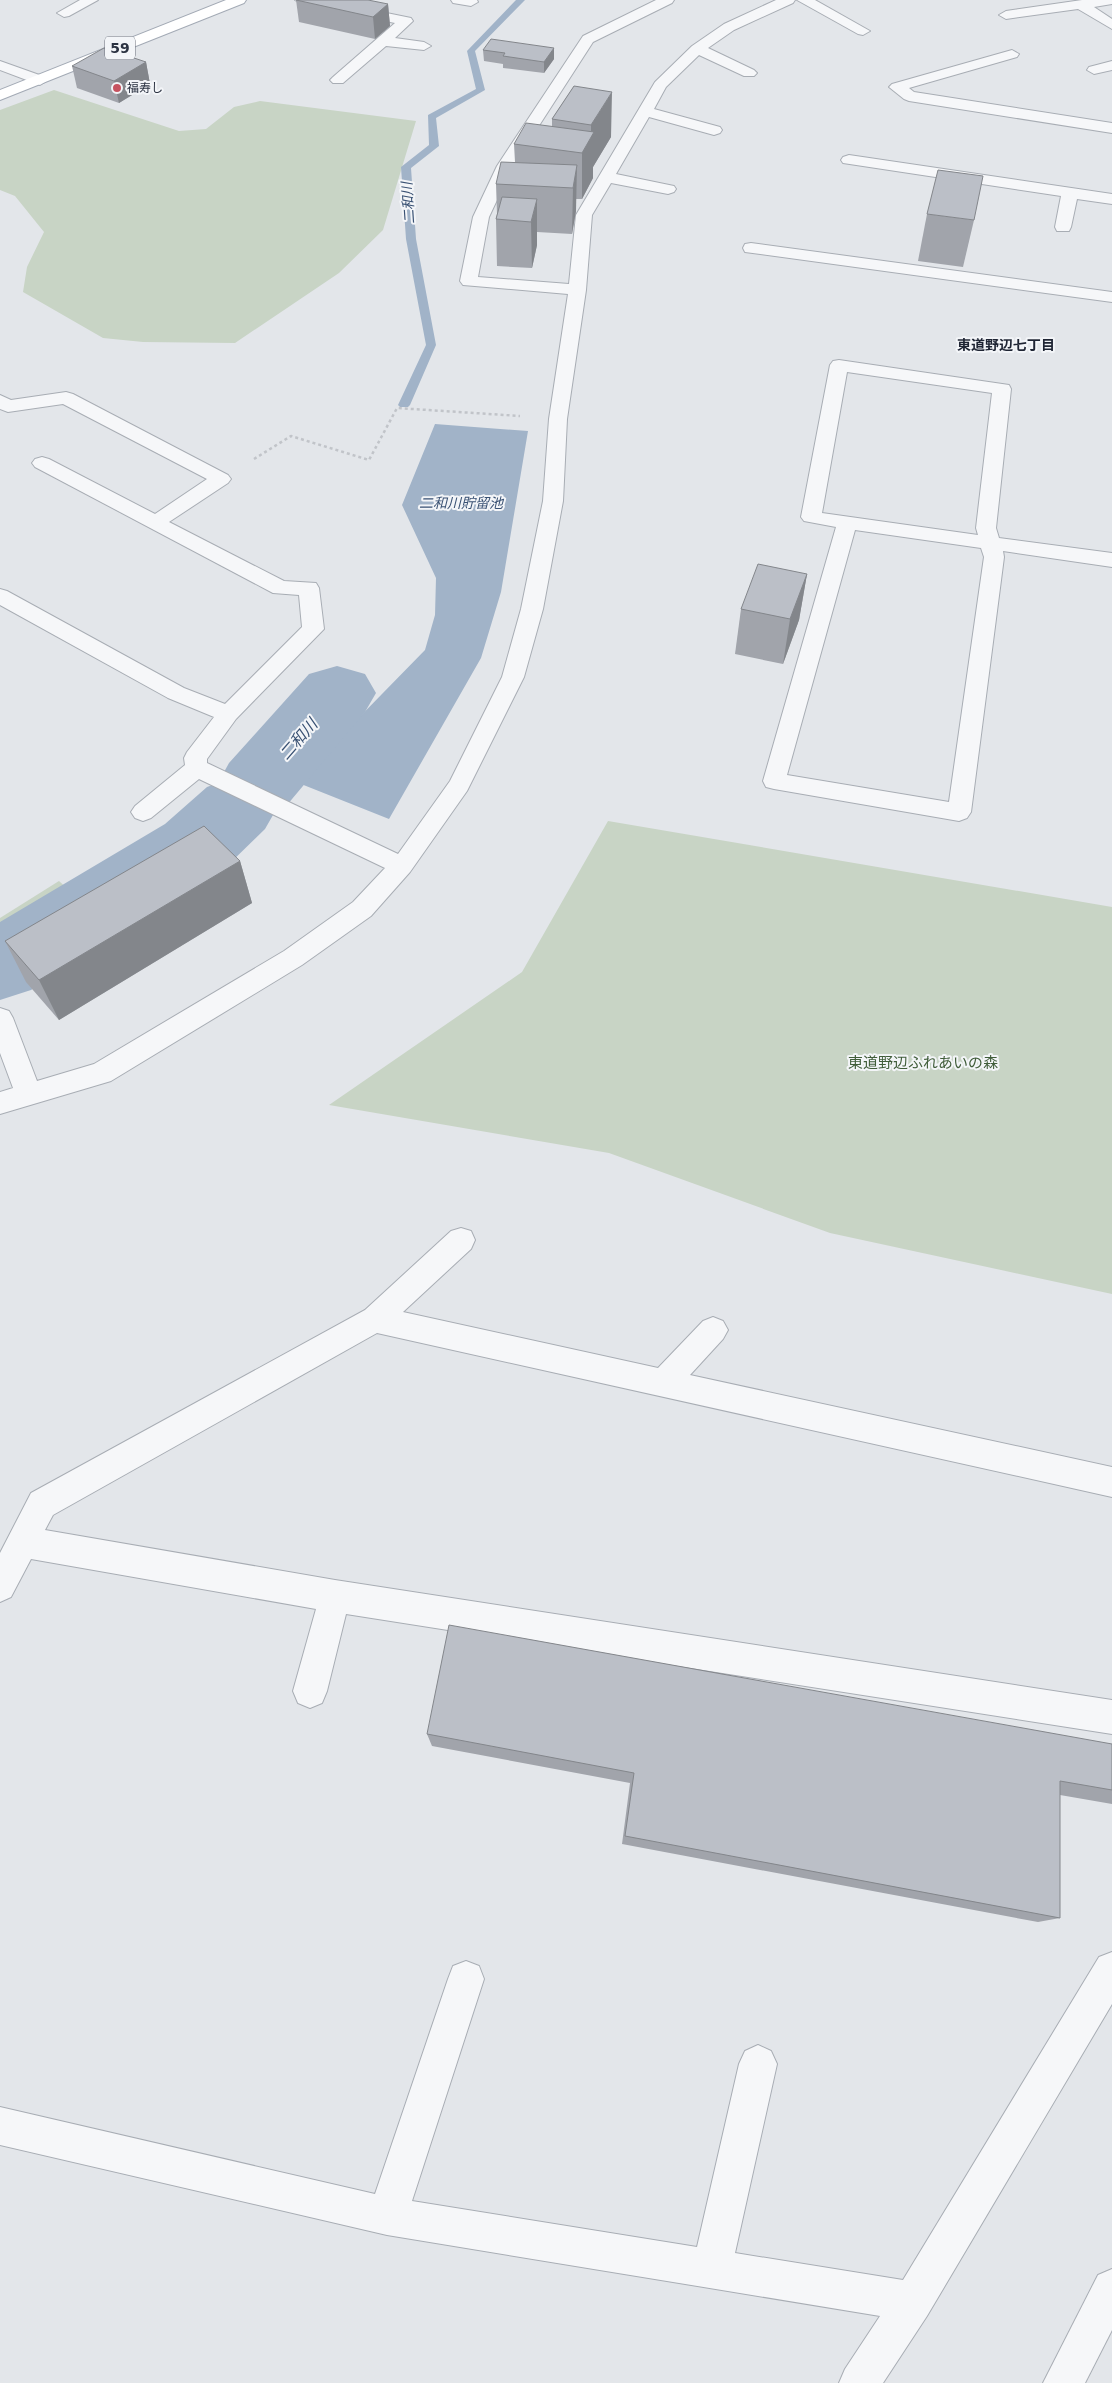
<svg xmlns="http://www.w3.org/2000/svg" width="1112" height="2383" viewBox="0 0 1112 2383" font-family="'DejaVu Sans','Noto Sans JP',sans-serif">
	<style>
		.green { fill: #c8d4c5 }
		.water { fill: #a1b3c8 }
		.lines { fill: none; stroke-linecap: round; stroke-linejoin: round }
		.stream { fill: #a1b3c8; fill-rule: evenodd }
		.river { fill: #a1b3c8; fill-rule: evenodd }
		.minor-casing { stroke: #a8adb4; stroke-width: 2 }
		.major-casing { stroke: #a3aab5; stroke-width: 2 }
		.path { stroke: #c1c4c9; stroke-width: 2.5; stroke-dasharray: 3 3; stroke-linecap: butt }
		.minor { fill: #f6f7f9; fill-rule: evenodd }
		.major { fill: #fff; fill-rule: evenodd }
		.wall { fill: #a1a4ab }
		.shaded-wall { fill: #83868b }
		.building { fill: #bbbfc7; stroke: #83868b }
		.poi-dot { fill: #c6525f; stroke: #f3f5f8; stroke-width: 2 }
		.labels { text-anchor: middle; stroke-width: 4; stroke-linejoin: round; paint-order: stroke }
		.far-poi-label { font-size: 12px; fill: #2c3342; stroke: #f3f5f8; text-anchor: start }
		.shield { fill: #f3f5f8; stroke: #686d79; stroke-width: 1 }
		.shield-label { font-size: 14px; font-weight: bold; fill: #2c3342 }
		.far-water-label { font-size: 14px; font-style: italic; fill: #395173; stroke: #f3f5f8 }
		.far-neighbourhood-label { font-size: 14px; font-weight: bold; fill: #1e2433; stroke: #f3f5f8 }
		.park-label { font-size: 15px; fill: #405d3a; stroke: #f3f5f8 }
		.water-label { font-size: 16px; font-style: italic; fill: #395173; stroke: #f3f5f8 }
	</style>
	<rect width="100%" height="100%" fill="#e3e6ea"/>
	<g class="green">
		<path d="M54,90L179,131L206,129L234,107L260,101L416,121L383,230L339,273L235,343L143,342L103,338L23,292L27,267L44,232L15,196L0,190V110Z"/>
		<path d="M608,821L1112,907V1294L830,1233L609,1153L329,1105L522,972Z"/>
		<path d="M59,881L83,903L0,952V918Z"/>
	</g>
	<path class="water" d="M435,424L528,431L501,592L481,658L389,819L296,782L425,650L435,615L436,578L402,505Z"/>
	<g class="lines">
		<path class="stream" d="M516,0H525L475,51L485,90L436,118L439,146L411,168L416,239L436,345L410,405L408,407H400L398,405L426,345L406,239L401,167L429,145L428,115L476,89L467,51Z"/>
		<path class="river" d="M337,666L365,674L376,693L365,712L287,805L277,808L265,829L225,868L31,990L0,1000V922L165,824L207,787L218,783L229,763L309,674Z"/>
		<defs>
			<g id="minor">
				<path d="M80,0H98L69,16L64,17L57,13Z"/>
				<path d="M295,0H323L411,18L413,21L395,38L424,42L431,46L424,50L386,46L343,83H333L330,80L333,77L395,23L302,4Z"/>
				<path d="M451,0H477L478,2L471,6L453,3Z"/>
				<path d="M656,0H674L672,3L593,42L513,166L489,217L478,277L569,284L576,215L655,82L692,46L724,24L776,0H795L793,3L734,30L708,48L754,70L757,73L754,76H744L699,55L666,87L654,109L720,127L722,130L720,133L714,135L649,117L616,174L674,186L676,189L674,192L668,194L611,183L592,215L586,290L567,419L563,501L543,609L524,677L467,791L410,872L371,916L302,965L111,1081L0,1114V1092L13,1088L0,1053V1008L9,1011L13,1018L37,1081L94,1064L284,951L353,902L385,868L199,779L151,818L143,821L135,818L131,812L135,806L185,765L184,758L187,752L214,717L168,698L0,605V589L7,591L184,688L225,704L302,627L299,595L273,593L35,467L32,463L35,459L42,457L49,459L155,514L207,479L63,404L8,412L0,409V395L11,400L66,392L73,394L228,475L231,479L228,483L169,522L284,581L316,583L319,588L324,629L236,719L207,759V763L398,854L450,781L502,677L521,609L543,501L549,419L568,294L463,285L460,281L473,217L497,166L583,36Z"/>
				<path d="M797,0H815L870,31L863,35L858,34Z"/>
				<path d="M1082,0H1112V4L1094,7L1112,19V29L1078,9L1006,19L999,15L1006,11Z"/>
				<path d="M1012,50L1019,54L1017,57L909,88L914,92L1112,123V133L909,101L904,99L889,87L892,84Z"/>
				<path d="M0,61L45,77L48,80L40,85L0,70Z"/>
				<path d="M1112,61V70L1094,74L1087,70L1089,67Z"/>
				<path d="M849,155L1112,194V204L1077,199L1071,227L1069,231H1057L1055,227L1061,196L843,163L841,160L843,157Z"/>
				<path d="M751,243L1112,292V302L745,252L743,248L745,244Z"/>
				<path d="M839,360L1009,385L1011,389L996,528L999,538L1112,553V567L1003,551L1004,557L971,812L967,818L959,821L774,789L766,787L763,781L836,527L804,521L801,517L830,365L833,361ZM847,372L992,393L976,528L978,535L822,513ZM855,530L981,548L984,557L949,802L787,775Z"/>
				<path d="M461,1228L471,1231L475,1240L471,1249L403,1312L658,1368L703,1321L713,1317L723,1321L728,1330L723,1339L690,1375L1112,1467V1497L377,1333L53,1515L45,1530L335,1580L1112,1700V1734L346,1614L327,1691L322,1703L310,1708L298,1703L293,1691L316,1609L31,1559L11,1597L0,1602V1553L31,1493L365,1310L451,1231Z"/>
				<path d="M1112,1952V2004L927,2316L883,2383H839L845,2369L880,2316L387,2235L0,2145V2107L375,2194L448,1979L453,1966L466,1961L479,1966L484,1979L412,2201L697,2247L739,2064L745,2051L758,2045L771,2051L777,2064L735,2253L903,2280L1099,1957Z"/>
				<path d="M1112,2269V2330L1085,2383H1043L1098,2275Z"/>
			</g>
			<path id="major" d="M226,0H246L244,3L0,100V90Z"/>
		</defs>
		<use href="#minor" class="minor-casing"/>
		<use href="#major" class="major-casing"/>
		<path class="path" d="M254,459L291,436L369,460L397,408L520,416"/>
		<use href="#minor" class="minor"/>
		<use href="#major" class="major"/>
	</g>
	<g class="wall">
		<path d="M296,0L388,4L390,26L375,39L299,22Z"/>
		<path d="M554,48V59L544,73L503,68V64L484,61L483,50Z"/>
		<path d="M146,62L150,84L119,103L77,88L72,66Z"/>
		<path d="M574,86L611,137L593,167V178L582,199H576V211L572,234L537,232V245L532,268L497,266L496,219L497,214L496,184L515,162L514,144L552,127V119Z"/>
		<path d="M927,214L974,220L963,267L918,261Z"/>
		<path d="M807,574L799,620L783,664L735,654L741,609Z"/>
		<path d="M240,861L252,903L59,1020L26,982L5,941Z"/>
		<path d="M427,1734L1112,1744V1804L1060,1795V1918L1038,1922L622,1844L630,1783L432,1746Z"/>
	</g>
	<g class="shaded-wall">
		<path d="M388,4L390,26L375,39L373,17Z"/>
		<path d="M554,48V59L544,73V62Z"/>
		<path d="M146,62L150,84L119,103L114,81Z"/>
		<path d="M612,92L611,137L593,167V178L582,199V153L591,137V125Z"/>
		<path d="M577,165L576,211L572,234L573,188Z"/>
		<path d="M537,199V245L532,268L531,222Z"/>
		<path d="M807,574L799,620L783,664L790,619Z"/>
		<path d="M240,861L252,903L59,1020L39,980Z"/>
	</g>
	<g class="building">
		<path d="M296,0H368L388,4L373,17Z"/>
		<path d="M491,39L554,48L544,62L503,56L505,53L483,50Z"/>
		<path d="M104,48L146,62L114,81L72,66Z"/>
		<path d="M574,86L612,92L591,125L552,119Z"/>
		<path d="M526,123L594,132L582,153L514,144Z"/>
		<path d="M501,162L577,165L573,188L496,184Z"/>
		<path d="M938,170L983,176L974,220L927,214Z"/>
		<path d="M502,197L537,199L531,222L496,219Z"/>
		<path d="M758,564L807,574L790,619L741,609Z"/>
		<path d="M204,826L240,861L39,980L5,941Z"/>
		<path d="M449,1625L1112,1744V1790L1060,1781V1918L625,1836L634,1773L427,1734Z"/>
	</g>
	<circle class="poi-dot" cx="117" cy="88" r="5"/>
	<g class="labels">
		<g class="far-poi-label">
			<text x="127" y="92">福寿し</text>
		</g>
		<rect class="shield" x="105" y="36.5" width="30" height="23" rx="4"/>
		<g class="shield-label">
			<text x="120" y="53">59</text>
		</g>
		<g class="far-water-label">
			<text transform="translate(408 203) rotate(-94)" y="5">二和川</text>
			<text x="461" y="508">二和川貯留池</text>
		</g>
		<g class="far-neighbourhood-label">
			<text x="1006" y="350">東道野辺七丁目</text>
		</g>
		<g class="park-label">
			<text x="923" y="1068">東道野辺ふれあいの森</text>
		</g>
		<g class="water-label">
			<text transform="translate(298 739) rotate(-49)" y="6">二和川</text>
		</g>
	</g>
</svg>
